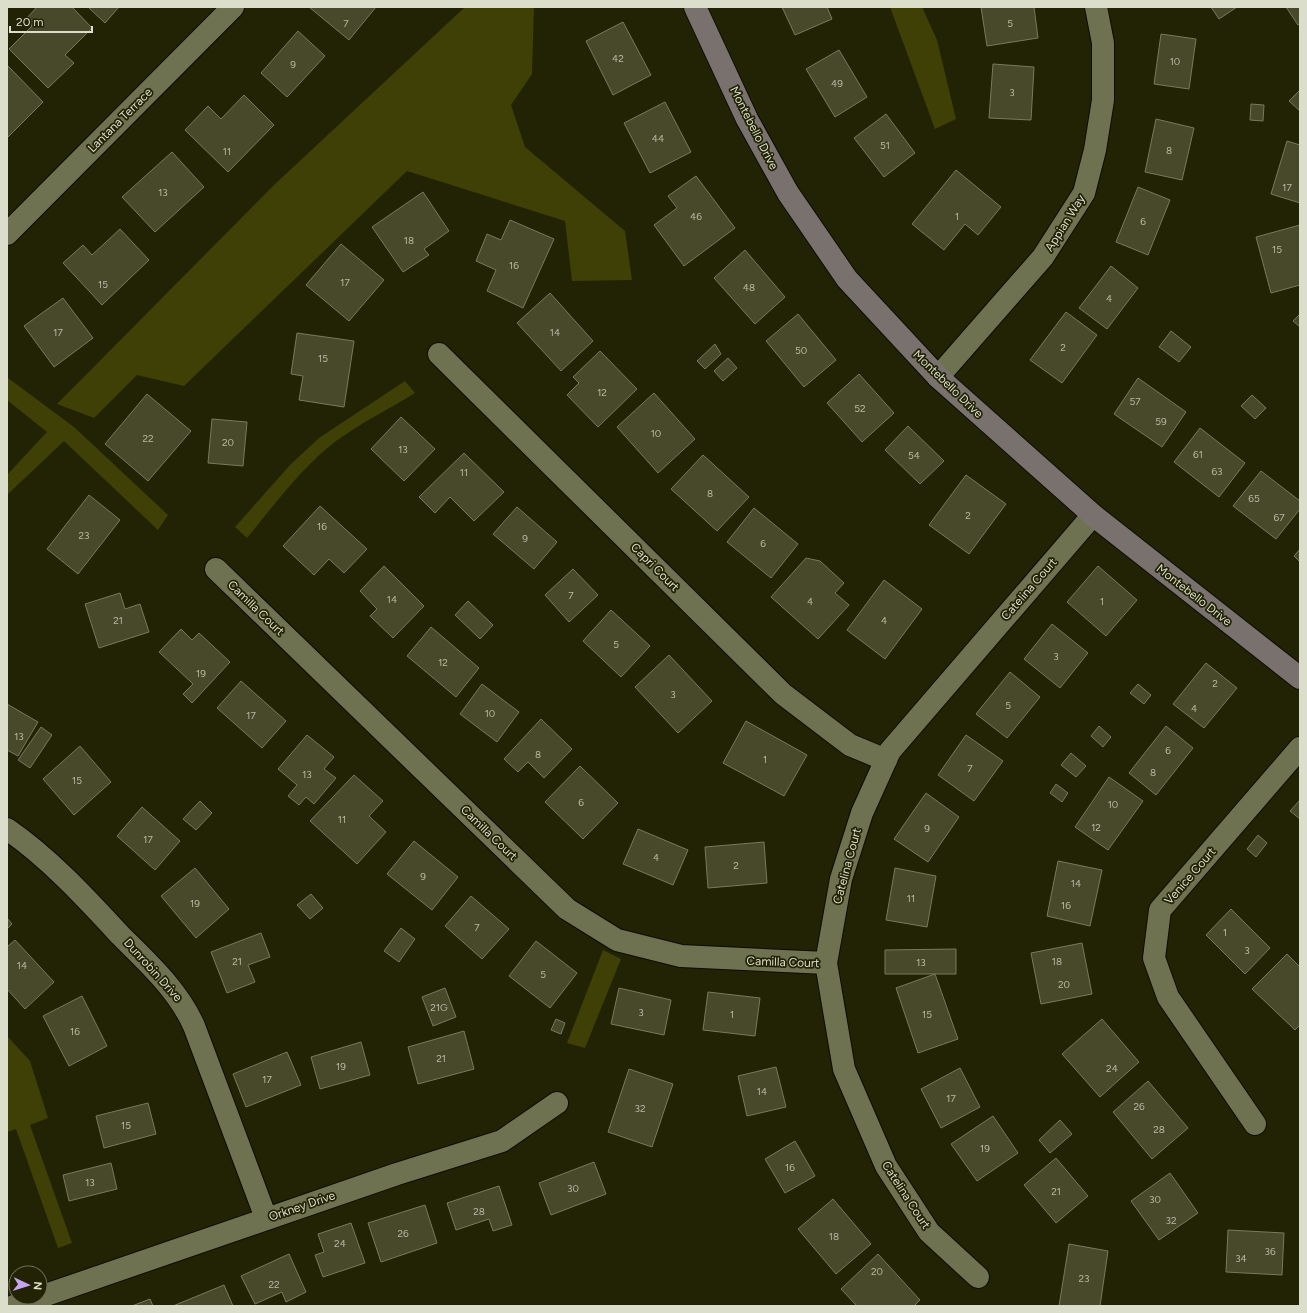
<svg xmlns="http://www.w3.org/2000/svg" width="1307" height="1313" viewBox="0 0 1307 1313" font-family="Figtree,sans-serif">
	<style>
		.green { fill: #3e4005 }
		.building { fill: #48492a; stroke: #787a59 }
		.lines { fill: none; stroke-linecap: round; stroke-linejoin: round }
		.street-casing { stroke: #0c0c00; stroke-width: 24 }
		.secondary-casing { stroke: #0c0c00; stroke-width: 24 }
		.street { stroke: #6f7251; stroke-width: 22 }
		.secondary { stroke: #79716e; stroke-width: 22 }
		.labels { text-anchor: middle; stroke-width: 3.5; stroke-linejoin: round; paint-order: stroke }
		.number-label { font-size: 10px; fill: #b7b9a4 }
		.street-label { font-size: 12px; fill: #dcdecc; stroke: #222305 }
	</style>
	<rect width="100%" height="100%" fill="#222305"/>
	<g class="green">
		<path d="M465,7H534L532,74L511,105L525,147L625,231L632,280L572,281L565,221L407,171L184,386L137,375L94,418L57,404L274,185Z"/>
		<path d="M890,7H922L937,40L956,119L935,129Z"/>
		<path d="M7,373L8,378L74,427L168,515L158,530L64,441L7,495V475L47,432L7,400Z"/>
		<path d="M405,381L415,393C389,409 361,423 336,441C301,468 275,504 247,538L235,527L290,465L319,438Z"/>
		<path d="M603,950L621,959L585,1048L567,1043Z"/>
		<path d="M7,1036L30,1061L48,1118L30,1125L72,1243L58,1248L16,1129L7,1132Z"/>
	</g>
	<g class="building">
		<path d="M37,7H72L92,28L65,55L74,63L48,88L9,49L32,26L26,19Z"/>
		<path d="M88,7H119L105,23Z"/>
		<path d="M309,7H376L349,40Z"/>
		<path d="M782,7H827L832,19L795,35Z"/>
		<path d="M981,7H1034L1038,38L987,46Z"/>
		<path d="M1211,7H1237L1219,19Z"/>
		<path d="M1286,7H1300V24L1298,25Z"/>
		<path d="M623,22L651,75L613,95L586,41Z"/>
		<path d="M298,31L325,56L287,97L261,73Z"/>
		<path d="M1161,34L1196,39L1189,89L1154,84Z"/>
		<path d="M839,50L867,97L835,117L806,69Z"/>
		<path d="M993,64L1034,67L1031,120L989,118Z"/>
		<path d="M7,65L43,102L7,138Z"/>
		<path d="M1300,90V111L1289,101Z"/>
		<path d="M244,95L274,125L228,172L185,130L208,106L221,119Z"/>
		<path d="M665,102L691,152L650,173L624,123Z"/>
		<path d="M1251,104L1264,105L1263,121L1250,120Z"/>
		<path d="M886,114L915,153L884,177L854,138Z"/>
		<path d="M1156,119L1194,128L1182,180L1145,172Z"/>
		<path d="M1287,141L1300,145V203L1271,194Z"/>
		<path d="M172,152L204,187L155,232L122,197Z"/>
		<path d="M956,170L1001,207L978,235L965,224L944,250L912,224Z"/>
		<path d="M696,176L735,228L684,266L654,225L677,208L668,196Z"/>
		<path d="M1138,187L1170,200L1148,255L1116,242Z"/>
		<path d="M423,192L449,231L424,249L429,255L403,272L372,227Z"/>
		<path d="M510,220L554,239L523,308L487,291L496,270L476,261L487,234L501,240Z"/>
		<path d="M1300,225V285L1271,293L1256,237Z"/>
		<path d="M120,229L149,260L102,305L63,263L83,245L92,255Z"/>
		<path d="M341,244L384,280L349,321L306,285Z"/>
		<path d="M745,250L785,297L755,324L714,278Z"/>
		<path d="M1111,266L1138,288L1107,329L1079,308Z"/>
		<path d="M550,293L593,341L561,371L517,323Z"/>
		<path d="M63,298L93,338L54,367L24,326Z"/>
		<path d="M1066,312L1097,335L1062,383L1030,360Z"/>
		<path d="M798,314L836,360L804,387L766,341Z"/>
		<path d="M1300,314V327L1293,321Z"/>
		<path d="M1171,331L1191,347L1179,362L1159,347Z"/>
		<path d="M297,333L354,341L344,407L299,400L303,376L291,374Z"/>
		<path d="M715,344L721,354L705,369L697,361Z"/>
		<path d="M600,351L637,389L598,427L567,395L579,383L573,377Z"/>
		<path d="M728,358L737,368L723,381L714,371Z"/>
		<path d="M859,374L894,413L862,442L827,403Z"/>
		<path d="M1138,378L1186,412L1162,447L1114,414Z"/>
		<path d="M654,393L695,439L658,473L617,427Z"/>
		<path d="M147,394L191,431L148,481L105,444Z"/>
		<path d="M1252,395L1266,408L1255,419L1241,406Z"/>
		<path d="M401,417L435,449L404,481L371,449Z"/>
		<path d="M212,419L247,422L243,466L208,463Z"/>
		<path d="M908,426L944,461L920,484L885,450Z"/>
		<path d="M1200,428L1245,463L1219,497L1174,462Z"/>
		<path d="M464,453L504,492L474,521L450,497L435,513L419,497Z"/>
		<path d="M703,455L749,497L717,531L671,489Z"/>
		<path d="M1261,471L1300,501V509L1276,539L1233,506Z"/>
		<path d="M966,475L1006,504L969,554L929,525Z"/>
		<path d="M89,495L120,520L78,574L47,549Z"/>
		<path d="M320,506L367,549L344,573L329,559L314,575L283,546Z"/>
		<path d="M517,507L557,542L534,569L493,534Z"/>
		<path d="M754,508L798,544L771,578L727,542Z"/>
		<path d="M1300,549V562L1294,556Z"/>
		<path d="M806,558L820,561L844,583L835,593L849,605L818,639L771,597Z"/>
		<path d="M384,566L424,606L393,638L370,616L377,609L360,591Z"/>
		<path d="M1098,566L1137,600L1106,636L1067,602Z"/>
		<path d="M573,569L598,595L569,622L545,595Z"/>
		<path d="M884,580L922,609L885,659L847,630Z"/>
		<path d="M120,593L125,609L140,604L149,632L99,648L85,604Z"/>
		<path d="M468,601L493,625L480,639L455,615Z"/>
		<path d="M611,610L650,646L621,677L583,641Z"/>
		<path d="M1052,624L1088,653L1060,688L1024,659Z"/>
		<path d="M431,627L479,668L456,697L407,656Z"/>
		<path d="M181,629L192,640L199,633L230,662L192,703L183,694L193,684L159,652Z"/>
		<path d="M669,655L712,701L678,733L635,687Z"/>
		<path d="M1206,663L1237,688L1204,728L1173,704Z"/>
		<path d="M1010,672L1040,697L1007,738L976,714Z"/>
		<path d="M241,681L286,721L262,748L217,708Z"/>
		<path d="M482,684L519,712L497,742L460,714Z"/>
		<path d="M1138,684L1151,695L1144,704L1130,693Z"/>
		<path d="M7,704L38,722L18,756L7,750Z"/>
		<path d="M541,719L572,749L544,778L528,762L518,772L504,759Z"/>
		<path d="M746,721L807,755L784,796L723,763Z"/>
		<path d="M1099,726L1111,737L1103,747L1091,736Z"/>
		<path d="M1166,726L1193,748L1156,795L1129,773Z"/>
		<path d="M41,727L52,735L30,768L18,760Z"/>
		<path d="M307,735L334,757L324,769L336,778L314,804L306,797L299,805L288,796L297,785L278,769Z"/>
		<path d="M966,735L1003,761L974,801L938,775Z"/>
		<path d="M80,746L111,782L74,815L43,779Z"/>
		<path d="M1071,753L1086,766L1076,777L1061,765Z"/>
		<path d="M580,766L618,803L583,839L545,802Z"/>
		<path d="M354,775L383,801L369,816L386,832L357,864L310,821Z"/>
		<path d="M1109,777L1143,801L1108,850L1075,827Z"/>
		<path d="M1056,784L1068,793L1062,802L1050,793Z"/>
		<path d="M926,793L959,817L928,862L894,839Z"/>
		<path d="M1300,800V819L1290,811Z"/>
		<path d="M200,801L212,813L196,830L183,819Z"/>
		<path d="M142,807L180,841L155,870L117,836Z"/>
		<path d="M638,829L688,850L673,885L623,864Z"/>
		<path d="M1258,835L1267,843L1256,857L1247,849Z"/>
		<path d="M414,841L458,877L432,910L387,874Z"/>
		<path d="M764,842L767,883L708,888L705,847Z"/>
		<path d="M1058,861L1102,870L1090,926L1047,916Z"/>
		<path d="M195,868L229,909L196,938L161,896Z"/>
		<path d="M895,868L936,876L927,927L886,920Z"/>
		<path d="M311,894L323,908L310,919L297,905Z"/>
		<path d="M471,896L509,929L482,959L445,926Z"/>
		<path d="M1231,909L1270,948L1245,974L1206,935Z"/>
		<path d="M7,918L12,924L7,929Z"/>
		<path d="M401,928L415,939L399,962L384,951Z"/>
		<path d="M261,933L270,957L248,965L255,982L227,993L211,952Z"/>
		<path d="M15,940L54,982L25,1009L7,989V947Z"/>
		<path d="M536,941L577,973L550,1008L509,976Z"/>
		<path d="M1082,943L1092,994L1041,1004L1031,953Z"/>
		<path d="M956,949V974H885V950Z"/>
		<path d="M1287,954L1300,967V1025L1295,1030L1252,989Z"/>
		<path d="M935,974L958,1039L918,1053L896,988Z"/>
		<path d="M445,988L456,1017L433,1026L422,997Z"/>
		<path d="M619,988L671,1000L664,1035L611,1024Z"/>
		<path d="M708,992L760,998L755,1036L703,1030Z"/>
		<path d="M82,996L107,1046L69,1066L43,1016Z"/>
		<path d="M556,1019L565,1023L561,1034L551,1030Z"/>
		<path d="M1102,1019L1139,1062L1100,1097L1062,1054Z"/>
		<path d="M464,1031L474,1069L418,1084L408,1047Z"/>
		<path d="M361,1042L370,1075L320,1089L311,1057Z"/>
		<path d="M287,1052L301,1085L246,1107L233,1074Z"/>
		<path d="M776,1067L786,1107L747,1116L738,1076Z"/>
		<path d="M960,1068L980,1107L941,1128L921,1089Z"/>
		<path d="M629,1069L673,1084L652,1147L608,1132Z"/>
		<path d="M1148,1081L1188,1128L1152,1159L1113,1112Z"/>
		<path d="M148,1103L156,1134L104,1148L96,1116Z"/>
		<path d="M993,1116L1018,1153L977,1181L951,1144Z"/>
		<path d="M1060,1120L1072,1134L1050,1153L1039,1140Z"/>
		<path d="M795,1141L815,1176L785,1193L765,1159Z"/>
		<path d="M1056,1158L1088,1196L1056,1223L1024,1185Z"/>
		<path d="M594,1162L606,1194L551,1215L539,1183Z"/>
		<path d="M111,1163L117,1189L69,1201L63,1175Z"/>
		<path d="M1170,1173L1198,1213L1159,1240L1131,1201Z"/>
		<path d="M499,1186L512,1225L493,1231L489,1219L456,1230L447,1203Z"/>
		<path d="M833,1199L871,1244L836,1274L798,1229Z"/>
		<path d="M425,1205L437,1243L381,1262L368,1223Z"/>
		<path d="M351,1223L365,1263L323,1277L315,1255L324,1252L318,1234Z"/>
		<path d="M1228,1230L1284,1233L1282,1275L1226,1272Z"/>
		<path d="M1069,1244L1108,1251L1100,1306H1059Z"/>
		<path d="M289,1254L306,1292L286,1302L282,1292L255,1304L241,1276Z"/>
		<path d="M878,1254L920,1300L914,1306H857L841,1289Z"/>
		<path d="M224,1285L233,1306H173Z"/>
		<path d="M150,1299L153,1306H132Z"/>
	</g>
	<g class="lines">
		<defs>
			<g id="street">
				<path d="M7,234L233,7"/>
				<path d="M439,354L783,694L850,745L886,760"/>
				<path d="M938,377L1043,257L1084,193L1095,150L1103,100V43L1096,7"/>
				<path d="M216,569L567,909L617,940L681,956L826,963"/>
				<path d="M7,829C48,857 86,898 120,935C148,963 178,990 194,1026L266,1218"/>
				<path d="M1255,1124L1168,997L1154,958L1160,910L1300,748"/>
				<path d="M978,1277L929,1232L886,1166L844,1069L826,963L841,879L862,813L890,751L1093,515"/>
				<path d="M40,1297L397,1174L502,1141L557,1103"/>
				<path d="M14,1306L40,1297"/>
			</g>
			<path id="secondary" d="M695,7L747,119L788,193L847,279L938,377L1093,515L1300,678"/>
		</defs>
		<use href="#street" class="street-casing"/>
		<use href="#secondary" class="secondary-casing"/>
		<use href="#street" class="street"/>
		<use href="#secondary" class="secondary"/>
	</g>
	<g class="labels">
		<g class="number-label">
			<text x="346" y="27">7</text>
			<text x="1010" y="27">5</text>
			<text x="618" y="62">42</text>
			<text x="1175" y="65">10</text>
			<text x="293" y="68">9</text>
			<text x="837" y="87">49</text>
			<text x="1012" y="96">3</text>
			<text x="658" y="142">44</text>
			<text x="885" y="149">51</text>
			<text x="1169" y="154">8</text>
			<text x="227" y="155">11</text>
			<text x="1287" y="191">17</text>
			<text x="163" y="196">13</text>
			<text x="696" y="220">46</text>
			<text x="957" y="220">1</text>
			<text x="1143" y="225">6</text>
			<text x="409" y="244">18</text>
			<text x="1277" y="253">15</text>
			<text x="514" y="269">16</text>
			<text x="345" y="286">17</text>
			<text x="103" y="288">15</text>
			<text x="749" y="291">48</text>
			<text x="1109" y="302">4</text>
			<text x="58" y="336">17</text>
			<text x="555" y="336">14</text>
			<text x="1063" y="351">2</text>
			<text x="801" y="354">50</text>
			<text x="323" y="362">15</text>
			<text x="602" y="396">12</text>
			<text x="1135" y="405">57</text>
			<text x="860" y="412">52</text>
			<text x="1161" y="425">59</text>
			<text x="656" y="437">10</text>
			<text x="148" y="442">22</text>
			<text x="228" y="446">20</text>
			<text x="403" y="453">13</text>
			<text x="1198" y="458">61</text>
			<text x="914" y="459">54</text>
			<text x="1217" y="475">63</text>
			<text x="464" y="476">11</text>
			<text x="710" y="497">8</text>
			<text x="1254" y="502">65</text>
			<text x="968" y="519">2</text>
			<text x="1279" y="521">67</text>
			<text x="322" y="530">16</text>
			<text x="84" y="539">23</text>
			<text x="525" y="542">9</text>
			<text x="763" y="547">6</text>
			<text x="571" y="599">7</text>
			<text x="392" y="603">14</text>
			<text x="810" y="605">4</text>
			<text x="1102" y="605">1</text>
			<text x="118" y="624">21</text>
			<text x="884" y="624">4</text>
			<text x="616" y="648">5</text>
			<text x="1056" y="660">3</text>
			<text x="443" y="666">12</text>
			<text x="201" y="677">19</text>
			<text x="1215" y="687">2</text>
			<text x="673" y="698">3</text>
			<text x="1008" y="709">5</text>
			<text x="1194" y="712">4</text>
			<text x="490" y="717">10</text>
			<text x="251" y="719">17</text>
			<text x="19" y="740">13</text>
			<text x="1168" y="754">6</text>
			<text x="538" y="758">8</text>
			<text x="765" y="763">1</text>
			<text x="970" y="772">7</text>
			<text x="1153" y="776">8</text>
			<text x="307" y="778">13</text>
			<text x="77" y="784">15</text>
			<text x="581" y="806">6</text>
			<text x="1113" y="808">10</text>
			<text x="342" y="823">11</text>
			<text x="1096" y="831">12</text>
			<text x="927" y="832">9</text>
			<text x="148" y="843">17</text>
			<text x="656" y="861">4</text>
			<text x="736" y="869">2</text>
			<text x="423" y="880">9</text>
			<text x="1076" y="887">14</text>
			<text x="911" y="902">11</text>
			<text x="195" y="907">19</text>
			<text x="1066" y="909">16</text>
			<text x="477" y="931">7</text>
			<text x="1225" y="936">1</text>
			<text x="1247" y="954">3</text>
			<text x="237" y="965">21</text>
			<text x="1057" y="965">18</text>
			<text x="921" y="966">13</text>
			<text x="22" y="969">14</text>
			<text x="543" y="978">5</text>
			<text x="1064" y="988">20</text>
			<text x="439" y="1011">21G</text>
			<text x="641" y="1016">3</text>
			<text x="732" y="1018">1</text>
			<text x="927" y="1018">15</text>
			<text x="75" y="1035">16</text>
			<text x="441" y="1062">21</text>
			<text x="341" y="1070">19</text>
			<text x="1112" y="1072">24</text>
			<text x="267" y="1083">17</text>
			<text x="762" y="1095">14</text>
			<text x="951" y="1102">17</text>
			<text x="1139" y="1110">26</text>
			<text x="640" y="1112">32</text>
			<text x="126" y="1129">15</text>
			<text x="1159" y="1133">28</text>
			<text x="985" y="1152">19</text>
			<text x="790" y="1171">16</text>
			<text x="90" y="1186">13</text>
			<text x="573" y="1192">30</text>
			<text x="1056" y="1195">21</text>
			<text x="1155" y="1203">30</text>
			<text x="479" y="1215">28</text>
			<text x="1171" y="1224">32</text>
			<text x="403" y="1237">26</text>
			<text x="834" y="1240">18</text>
			<text x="340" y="1247">24</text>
			<text x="1270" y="1255">36</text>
			<text x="1241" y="1262">34</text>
			<text x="877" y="1275">20</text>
			<text x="1084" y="1282">23</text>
			<text x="274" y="1288">22</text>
		</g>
		<g class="street-label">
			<text transform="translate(120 120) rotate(-45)" y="4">Lantana Terrace</text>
			<text transform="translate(754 128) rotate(63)" y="4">Montebello Drive</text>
			<text transform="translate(1065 223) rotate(-58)" y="4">Appian Way</text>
			<text transform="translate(948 384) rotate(44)" y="4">Montebello Drive</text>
			<text transform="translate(655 567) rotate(45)" y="4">Capri Court</text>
			<text transform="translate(1029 589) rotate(-49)" y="4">Catelina Court</text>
			<text transform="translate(1194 595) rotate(38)" y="4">Montebello Drive</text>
			<text transform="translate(256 608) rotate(44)" y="4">Camilla Court</text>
			<text transform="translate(489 833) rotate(44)" y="4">Camilla Court</text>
			<text transform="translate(847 866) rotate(-75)" y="4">Catelina Court</text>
			<text transform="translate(1190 876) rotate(-49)" y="4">Venice Court</text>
			<text transform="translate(783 962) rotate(2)" y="4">Camilla Court</text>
			<text transform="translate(153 970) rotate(48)" y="4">Dunrobin Drive</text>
			<text transform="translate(906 1195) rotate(57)" y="4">Catelina Court</text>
			<text transform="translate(302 1206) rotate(-19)" y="4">Orkney Drive</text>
		</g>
	</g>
	<rect width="1307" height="1313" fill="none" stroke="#dcdecc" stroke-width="16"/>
	<g transform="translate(28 1285) rotate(94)"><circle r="19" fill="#222305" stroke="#6c6e55"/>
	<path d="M0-3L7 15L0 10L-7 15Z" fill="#c8a5ef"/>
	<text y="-6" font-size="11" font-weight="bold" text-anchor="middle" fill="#dcdecc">N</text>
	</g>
	<path d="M10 26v6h82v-6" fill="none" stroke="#dcdecc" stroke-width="2"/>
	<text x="16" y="26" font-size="12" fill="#dcdecc" stroke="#222305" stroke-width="3" paint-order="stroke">20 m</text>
</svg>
